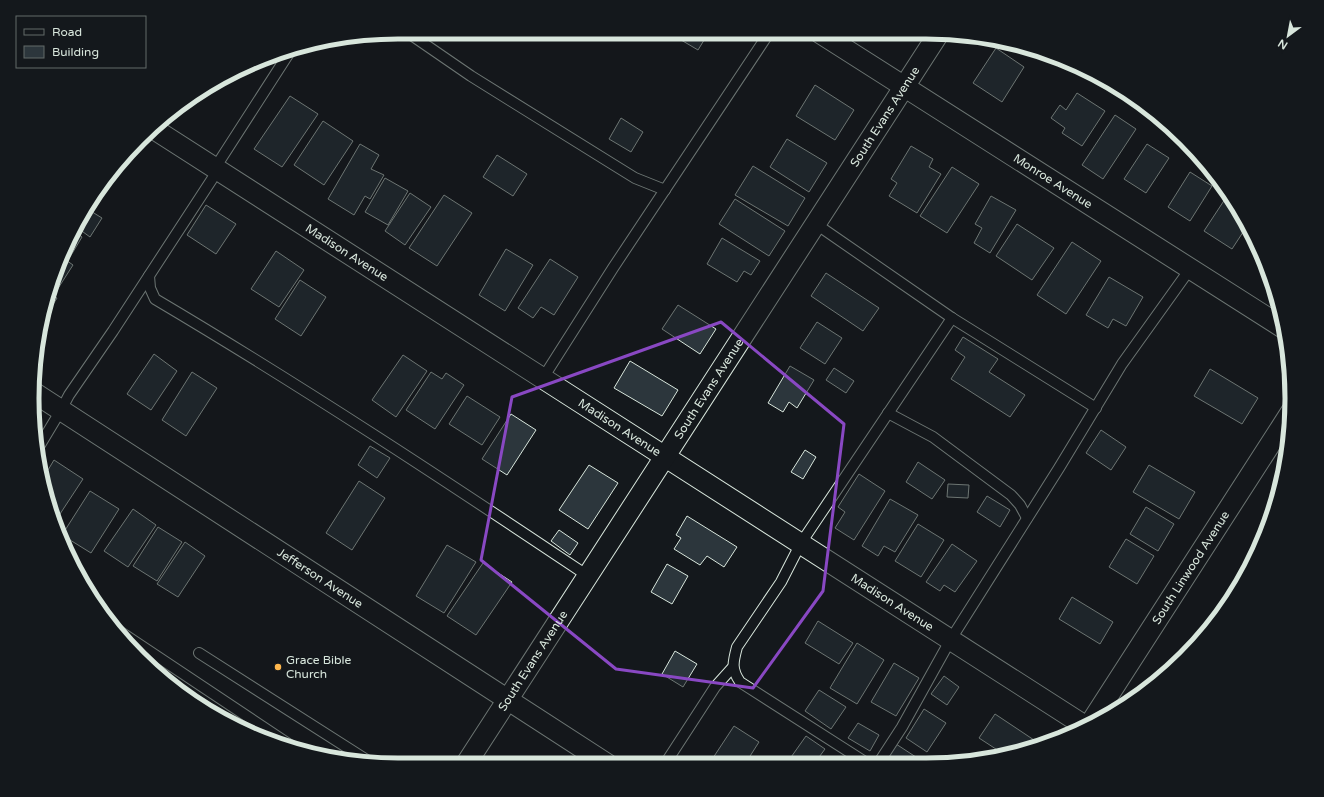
<svg xmlns="http://www.w3.org/2000/svg" width="1324" height="797" viewBox="0 0 1324 797" font-family="'Varela Round',sans-serif">
	<style>
		.building { fill: #2c363c; stroke: #d8e6dc }
		.lines { fill: none; stroke-linecap: round; stroke-linejoin: round }
		.service-casing { stroke: #d8e6dc; stroke-width: 12 }
		.minor-casing { stroke: #d8e6dc; stroke-width: 22 }
		.service { stroke: #14181c; stroke-width: 10 }
		.minor { stroke: #14181c; stroke-width: 20 }
		.marked { fill: none; stroke: #8948c3; stroke-width: 3; stroke-linejoin: round }
		.poi-dot { fill: #ffb74d; stroke: #14181c; stroke-width: 1.5 }
		.labels { text-anchor: middle; stroke-width: 3; stroke-linejoin: round; paint-order: stroke }
		.street-label { font-size: 12px; fill: #d8e6dc; stroke: #14181c }
		.poi-label { font-size: 12px; fill: #d8e6dc; stroke: #14181c; text-anchor: start }
		.rim { fill: none; stroke: #d8e6dc; stroke-width: 5 }
	</style>
	<rect width="100%" height="100%" fill="#14181c"/>
	<g class="building">
		<path d="M672,32H709L698,50L671,34Z"/>
		<path d="M996,48L1024,67L1002,102L973,83Z"/>
		<path d="M815,85L854,110L835,140L796,116Z"/>
		<path d="M1077,93L1105,111L1082,146L1062,133L1065,128L1051,118L1060,105L1066,110Z"/>
		<path d="M290,96L318,114L282,167L254,149Z"/>
		<path d="M1115,115L1136,129L1103,179L1082,165Z"/>
		<path d="M621,118L643,132L631,152L609,139Z"/>
		<path d="M323,121L353,141L324,185L294,165Z"/>
		<path d="M787,139L827,163L809,192L770,167Z"/>
		<path d="M360,144L379,155L371,169L384,175L370,199L365,196L354,215L328,199Z"/>
		<path d="M1147,144L1169,158L1146,193L1124,179Z"/>
		<path d="M911,146L933,159L929,167L941,174L917,213L889,196L897,183L891,179Z"/>
		<path d="M497,155L527,174L513,196L483,177Z"/>
		<path d="M753,166L805,198L788,226L735,195Z"/>
		<path d="M952,167L979,184L947,233L920,216Z"/>
		<path d="M1190,172L1212,186L1190,221L1168,207Z"/>
		<path d="M385,178L408,191L388,225L365,212Z"/>
		<path d="M410,193L431,207L405,245L385,231Z"/>
		<path d="M1229,193L1247,226L1232,249L1204,231Z"/>
		<path d="M444,195L472,213L437,266L409,248Z"/>
		<path d="M991,196L1016,210L990,253L974,243L982,228L975,224Z"/>
		<path d="M735,199L785,231L769,256L719,224Z"/>
		<path d="M206,205L236,224L216,254L187,235Z"/>
		<path d="M89,210L102,218L90,237L79,229Z"/>
		<path d="M1017,224L1054,248L1032,280L996,256Z"/>
		<path d="M77,233L82,237L70,257L66,254Z"/>
		<path d="M722,238L760,261L751,275L744,271L737,282L707,264Z"/>
		<path d="M1072,242L1101,261L1066,314L1037,295Z"/>
		<path d="M506,249L533,265L505,311L479,295Z"/>
		<path d="M276,251L304,270L279,307L251,289Z"/>
		<path d="M63,258L73,265L57,290L51,285V281Z"/>
		<path d="M550,259L578,277L554,315L541,307L533,318L518,308Z"/>
		<path d="M826,273L879,308L863,331L811,296Z"/>
		<path d="M1109,277L1143,297L1126,326L1113,319L1108,328L1086,315Z"/>
		<path d="M300,280L326,297L301,336L275,319Z"/>
		<path d="M49,293L57,298L46,316Z"/>
		<path d="M678,305L716,329L700,354L662,329Z"/>
		<path d="M817,322L842,338L825,364L800,348Z"/>
		<path d="M963,337L998,359L989,372L1025,395L1010,417L951,379L965,357L955,350Z"/>
		<path d="M154,354L177,371L151,410L127,394Z"/>
		<path d="M403,355L427,371L396,417L372,400Z"/>
		<path d="M630,361L678,390L662,416L614,388Z"/>
		<path d="M790,366L814,380L797,408L789,402L783,412L768,403Z"/>
		<path d="M834,368L854,381L846,393L826,380Z"/>
		<path d="M1210,369L1258,398L1242,424L1194,396Z"/>
		<path d="M192,372L217,388L186,436L162,420Z"/>
		<path d="M431,372L442,379L446,373L464,385L435,429L406,410Z"/>
		<path d="M467,396L500,417L482,445L449,424Z"/>
		<path d="M511,414L536,430L507,475L482,459Z"/>
		<path d="M1101,430L1126,447L1111,470L1086,453Z"/>
		<path d="M370,446L390,458L377,478L358,465Z"/>
		<path d="M805,450L816,457L803,479L791,472Z"/>
		<path d="M54,460L83,479L58,517L51,513L45,475Z"/>
		<path d="M918,462L945,480L932,499L906,482Z"/>
		<path d="M589,465L618,483L588,529L559,510Z"/>
		<path d="M1149,465L1195,492L1179,519L1133,492Z"/>
		<path d="M859,474L885,491L854,540L835,528L845,512L838,507Z"/>
		<path d="M359,481L385,498L352,550L326,533Z"/>
		<path d="M948,484L969,485L968,498L947,497Z"/>
		<path d="M90,491L119,509L91,553L62,535Z"/>
		<path d="M987,496L1010,510L1000,527L977,512Z"/>
		<path d="M890,499L918,515L895,552L884,546L878,556L862,546Z"/>
		<path d="M1146,507L1174,524L1158,551L1130,534Z"/>
		<path d="M133,509L156,525L128,567L104,551Z"/>
		<path d="M687,516L737,547L724,567L707,556L700,565L674,549L681,538L676,535Z"/>
		<path d="M918,524L944,540L921,577L895,561Z"/>
		<path d="M158,527L182,542L157,581L133,566Z"/>
		<path d="M559,530L578,543L570,555L551,541Z"/>
		<path d="M1126,539L1154,556L1137,584L1109,567Z"/>
		<path d="M185,542L205,556L178,597L157,584Z"/>
		<path d="M952,544L977,561L955,592L944,585L940,591L926,582Z"/>
		<path d="M447,545L476,562L444,613L416,596Z"/>
		<path d="M483,563L512,582L476,635L447,616Z"/>
		<path d="M667,564L688,576L672,604L651,592Z"/>
		<path d="M1246,572V573L1233,598L1231,597Z"/>
		<path d="M1072,597L1113,622L1100,644L1059,619Z"/>
		<path d="M1221,601L1228,605L1206,629L1203,627Z"/>
		<path d="M818,621L853,643L839,664L805,643Z"/>
		<path d="M857,643L884,660L857,704L830,688Z"/>
		<path d="M675,651L697,664L683,687L662,674Z"/>
		<path d="M894,663L919,678L896,716L871,702Z"/>
		<path d="M944,676L959,687L947,705L931,694Z"/>
		<path d="M819,690L846,707L831,729L805,711Z"/>
		<path d="M924,709L946,723L927,752L906,738Z"/>
		<path d="M995,714L1037,742L1034,747L1021,752L1005,755L979,738Z"/>
		<path d="M858,723L879,735L870,751L848,738Z"/>
		<path d="M734,726L759,742L745,764H709Z"/>
		<path d="M806,736L825,749L814,764H795L789,760Z"/>
		<path d="M896,744L922,761L920,764H883Z"/>
	</g>
	<g class="lines">
		<defs>
			<g id="service">
				<path d="M407,32L471,76L614,165L635,178L665,190"/>
				<path d="M215,168L291,50"/>
				<path d="M816,224L952,318L1096,408"/>
				<path d="M149,276L150,288L155,299C302,386 446,481 588,576"/>
				<path d="M543,378L613,268L769,33"/>
				<path d="M888,413L933,437L1011,495L1020,505L1027,518"/>
				<path d="M40,445L61,410L69,395L113,331L218,170"/>
				<path d="M116,629L296,749"/>
				<path d="M199,653L373,764"/>
				<path d="M880,761L870,764L865,762L740,682C731,669 733,662 737,647L781,582L801,543L952,318"/>
				<path d="M665,764L715,687L733,667"/>
				<path d="M878,764L902,727L951,639L1059,468L1122,364L1190,269"/>
			</g>
			<g id="minor">
				<path id="s1" d="M820,33L1285,329"/>
				<path id="s2" d="M154,129L1085,726"/>
				<path id="s3" d="M33,392L607,764"/>
				<path id="s4" d="M1090,724L1291,412"/>
				<path id="s5" d="M466,764L939,33"/>
			</g>
		</defs>
		<use href="#service" class="service-casing"/>
		<use href="#minor" class="minor-casing"/>
		<use href="#service" class="service"/>
		<use href="#minor" class="minor"/>
	</g>
	<path d="M0 0H1324V797H0ZM721,322L844,424L823,591L753,688L616,669L481,560L512,397Z" fill="#14181c" fill-opacity=".55" fill-rule="evenodd"/>
	<path class="marked" d="M721,322L844,424L823,591L753,688L616,669L481,560L512,397Z"/>
	<circle class="poi-dot" cx="278" cy="667" r="4"/>
	<g class="labels">
		<g class="street-label">
			<text dy="4" stroke="none"><textPath href="#s5" startOffset="771">South Evans Avenue</textPath></text>
			<text dy="4" stroke="none"><textPath href="#s1" startOffset="276">Monroe Avenue</textPath></text>
			<text dy="4" stroke="none"><textPath href="#s2" startOffset="229">Madison Avenue</textPath></text>
			<text dy="4" stroke="none"><textPath href="#s5" startOffset="447">South Evans Avenue</textPath></text>
			<text dy="4" stroke="none"><textPath href="#s2" startOffset="553">Madison Avenue</textPath></text>
			<text dy="4" stroke="none"><textPath href="#s4" startOffset="186">South Linwood Avenue</textPath></text>
			<text dy="4" stroke="none"><textPath href="#s3" startOffset="342">Jefferson Avenue</textPath></text>
			<text dy="4" stroke="none"><textPath href="#s2" startOffset="877">Madison Avenue</textPath></text>
			<text dy="4" stroke="none"><textPath href="#s5" startOffset="123">South Evans Avenue</textPath></text>
		</g>
		<g class="poi-label">
			<text x="286" y="664">Grace Bible<tspan x="286" dy="14">Church</tspan></text>
		</g>
	</g>
	<path d="M0 0H1324V797H0ZM398 39H926A359 359 0 0 1 1285 398V399A359 359 0 0 1 926 758H398A359 359 0 0 1 39 399V398A359 359 0 0 1 398 39Z" fill="#14181c" fill-rule="evenodd"/>
	<path class="rim" d="M398 39H926A359 359 0 0 1 1285 398V399A359 359 0 0 1 926 758H398A359 359 0 0 1 39 399V398A359 359 0 0 1 398 39Z"/>
	<rect x="16" y="16" width="130" height="52" fill="#14181c" stroke="#626a69"/>
	<rect x="24" y="29" width="20" height="6" fill="#14181c" stroke="#626a69"/>
	<text x="52" y="36" font-size="12" fill="#d8e6dc">Road</text>
	<rect x="24" y="46" width="20" height="12" fill="#2c363c" stroke="#626a69"/>
	<text x="52" y="56" font-size="12" fill="#d8e6dc">Building</text>
	<g transform="translate(1288 36) rotate(212)" stroke="#14181c" stroke-width="3" paint-order="stroke">
	<path d="M0-3L7 15L0 10L-7 15Z" fill="#d8e6dc"/>
	<text y="-6" font-size="11" font-weight="bold" text-anchor="middle" fill="#d8e6dc">N</text>
	</g>
</svg>
